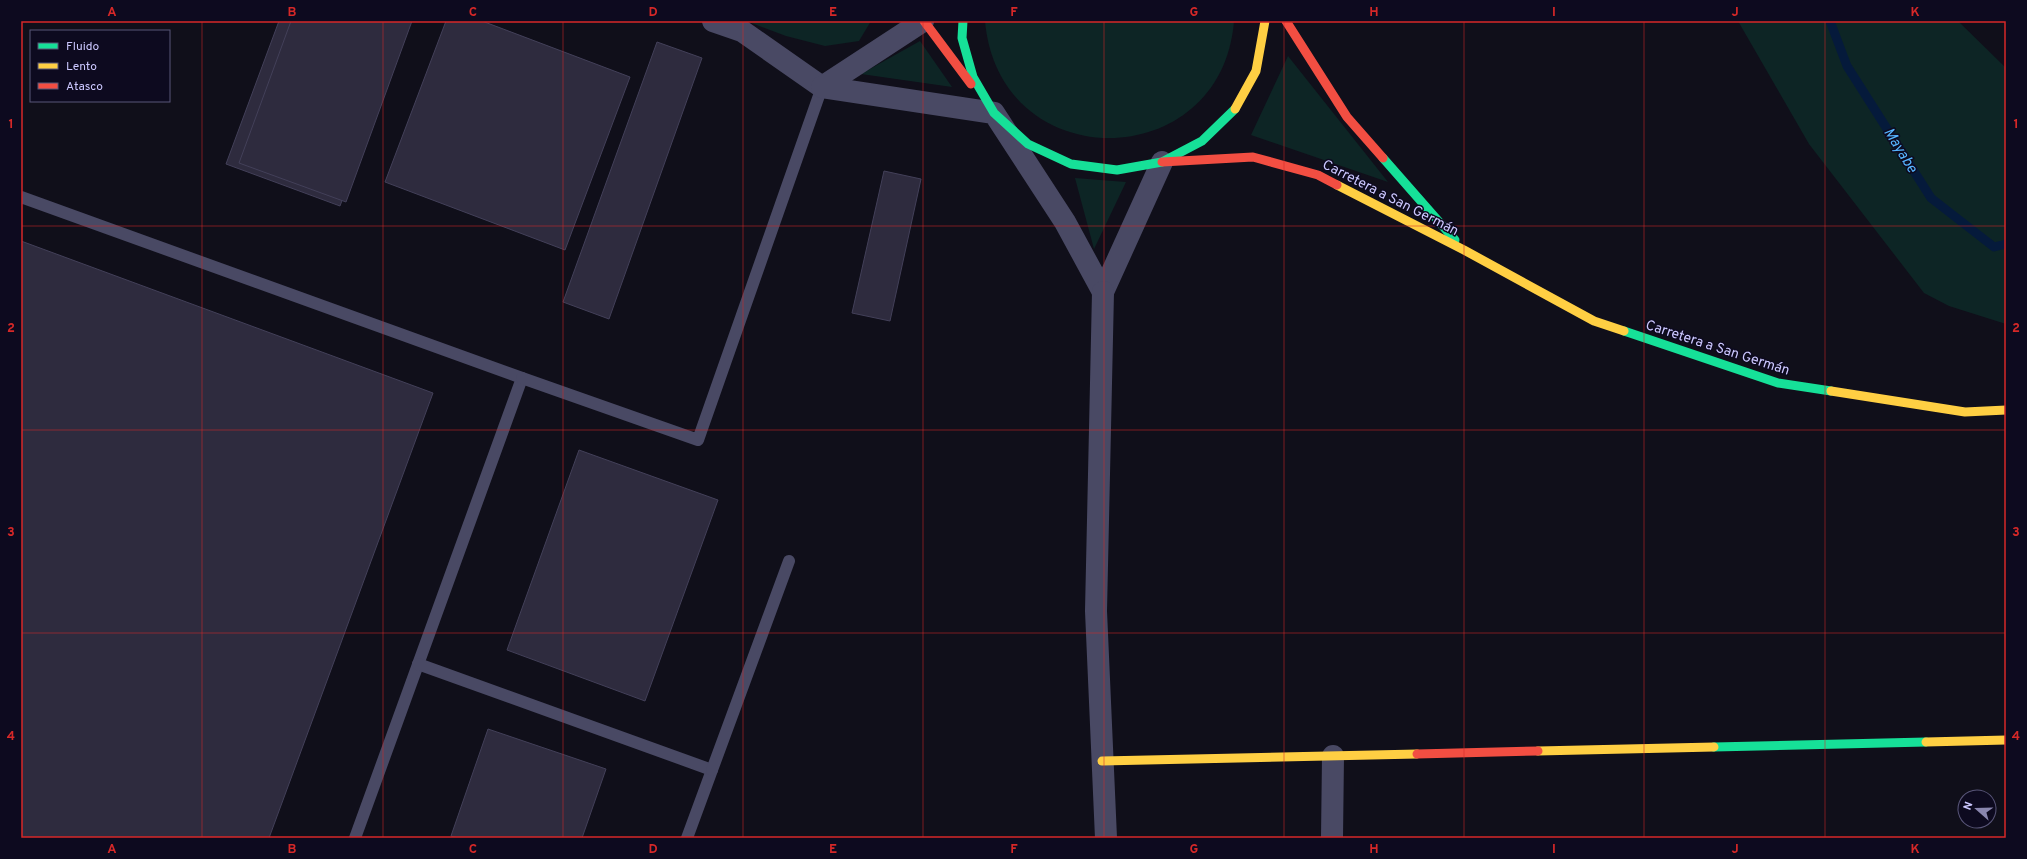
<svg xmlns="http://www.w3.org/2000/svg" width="2027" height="859" viewBox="0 0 2027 859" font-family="Overpass,sans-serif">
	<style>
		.green { fill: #0d2525 }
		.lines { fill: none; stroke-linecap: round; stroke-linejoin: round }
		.stream { stroke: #051a3b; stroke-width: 9 }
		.building { fill: #2e2b3e; stroke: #434059 }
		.lane { stroke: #494964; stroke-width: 12 }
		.street { stroke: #494964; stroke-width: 22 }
		.fast { stroke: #16e098; stroke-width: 9 }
		.slow { stroke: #ffcf43; stroke-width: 9 }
		.jam { stroke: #f24e42; stroke-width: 9 }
		.grid { fill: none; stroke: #d62828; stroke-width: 1; stroke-opacity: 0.55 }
		.labels { text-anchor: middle; stroke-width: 3; stroke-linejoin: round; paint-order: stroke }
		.street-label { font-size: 14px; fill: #ccc8ff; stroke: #0d0a1f }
		.water-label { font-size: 15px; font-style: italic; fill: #56b5ff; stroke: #0d0a1f }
		.neatline { fill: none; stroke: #d62828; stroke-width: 1.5 }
		.grid-label { font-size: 13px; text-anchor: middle; font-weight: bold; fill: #d62828 }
	</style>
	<rect width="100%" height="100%" fill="#100f1a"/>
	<g class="green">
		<path d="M746,21H871L859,41L825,46L786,36Z"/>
		<path d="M985,21H1234C1222,175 999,179 985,21Z"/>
		<path d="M1738,21H1958L2006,68V324L1949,306L1924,293L1809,144Z"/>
		<path d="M920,41L952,87L861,74Z"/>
		<path d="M1288,56L1388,182L1251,135Z"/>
		<path d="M1075,178L1126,182L1094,249Z"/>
	</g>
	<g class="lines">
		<path class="stream" d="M1830,21L1847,66L1931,198L1994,247L2006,244"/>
	</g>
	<g class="building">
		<path d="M279,21H408L340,206L226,164Z"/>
		<path d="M291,21H412L346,202L239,163Z"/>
		<path d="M446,21H482L630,77L565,250L385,182Z"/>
		<path d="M657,42L702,58L609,319L563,302Z"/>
		<path d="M884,171L921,179L890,321L852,313Z"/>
		<path d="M21,241L433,393L269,838H21Z"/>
		<path d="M579,450L718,500L645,701L507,650Z"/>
		<path d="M488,729L606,769L582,838H458L451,836Z"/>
	</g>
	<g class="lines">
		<g class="lane">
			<path d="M21,197L522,378L355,838"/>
			<path d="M522,378L698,440L822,87"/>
			<path d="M418,664L712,770L687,838"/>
			<path d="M712,770L789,561"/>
		</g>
		<g class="street">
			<path d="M713,21L742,31L822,87"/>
			<path d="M923,21L822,87L994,113L1065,222L1103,292L1162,162"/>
			<path d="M1103,292L1096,611L1106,838"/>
			<path d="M1332,838L1333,756"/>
		</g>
		<g class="fast">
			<path d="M963,21L962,38L973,77L994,113L1028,144L1071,164L1117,170L1162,162L1202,141L1235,109"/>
			<path d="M1383,158L1455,240"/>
			<path d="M1624,331L1778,383L1831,391"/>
			<path d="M1714,747L1926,742"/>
		</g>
		<g class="slow">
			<path d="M1235,109L1256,71L1265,21"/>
			<path d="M1337,185L1464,250L1594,321L1624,331"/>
			<path d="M1831,391L1965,412L2006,410"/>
			<path d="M1926,742L2006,740"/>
			<path d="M1538,751L1714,747"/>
			<path d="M1102,761L1417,754"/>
		</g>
		<g class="jam">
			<path d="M924,21L971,84"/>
			<path d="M1286,21L1347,117L1383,158"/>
			<path d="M1162,162L1253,157L1318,175L1337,185"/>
			<path d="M1417,754L1538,751"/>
		</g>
	</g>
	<path class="grid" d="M202,21V838M383,21V838M563,21V838M743,21V838M923,21V838M1104,21V838M1284,21V838M1464,21V838M1644,21V838M1825,21V838M21,226H2006M21,430H2006M21,633H2006"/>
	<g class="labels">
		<g class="street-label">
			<text transform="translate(1391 197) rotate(27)" y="5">Carretera a San Germán</text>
			<text transform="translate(1718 347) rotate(18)" y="5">Carretera a San Germán</text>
		</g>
		<g class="water-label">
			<text transform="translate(1901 150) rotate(58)" y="5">Mayabe</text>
		</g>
	</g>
	<rect width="2027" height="859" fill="none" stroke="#0d0a1f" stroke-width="44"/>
	<rect x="30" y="30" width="140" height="72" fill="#0d0a1f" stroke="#595679"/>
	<rect x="38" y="43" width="20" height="6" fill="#16e098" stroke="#595679"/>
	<text x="66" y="50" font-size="12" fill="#ccc8ff">Fluido</text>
	<rect x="38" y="63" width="20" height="6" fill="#ffcf43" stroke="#595679"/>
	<text x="66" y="70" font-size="12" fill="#ccc8ff">Lento</text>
	<rect x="38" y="83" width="20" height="6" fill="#f24e42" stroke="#595679"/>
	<text x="66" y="90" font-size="12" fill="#ccc8ff">Atasco</text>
	<g transform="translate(1977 809) rotate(290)"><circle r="19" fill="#0d0a1f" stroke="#595679"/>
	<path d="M0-3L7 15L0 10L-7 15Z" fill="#8a87af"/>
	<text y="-6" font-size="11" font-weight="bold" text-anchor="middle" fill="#ccc8ff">N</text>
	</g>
	<rect x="22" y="22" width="1983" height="815" class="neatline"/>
	<g class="grid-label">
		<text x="112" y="16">A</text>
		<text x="292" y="16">B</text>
		<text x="473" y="16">C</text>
		<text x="653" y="16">D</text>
		<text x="833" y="16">E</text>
		<text x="1014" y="16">F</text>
		<text x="1194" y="16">G</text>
		<text x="1374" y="16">H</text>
		<text x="1554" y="16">I</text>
		<text x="1735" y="16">J</text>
		<text x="1915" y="16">K</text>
		<text x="11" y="128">1</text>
		<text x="2016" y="128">1</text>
		<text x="11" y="332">2</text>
		<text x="2016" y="332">2</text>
		<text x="11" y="536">3</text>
		<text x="2016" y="536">3</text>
		<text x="11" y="740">4</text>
		<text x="2016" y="740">4</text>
		<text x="112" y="853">A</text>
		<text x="292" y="853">B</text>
		<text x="473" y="853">C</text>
		<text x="653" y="853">D</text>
		<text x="833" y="853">E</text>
		<text x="1014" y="853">F</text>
		<text x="1194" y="853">G</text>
		<text x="1374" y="853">H</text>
		<text x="1554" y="853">I</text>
		<text x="1735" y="853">J</text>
		<text x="1915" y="853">K</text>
	</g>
</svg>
